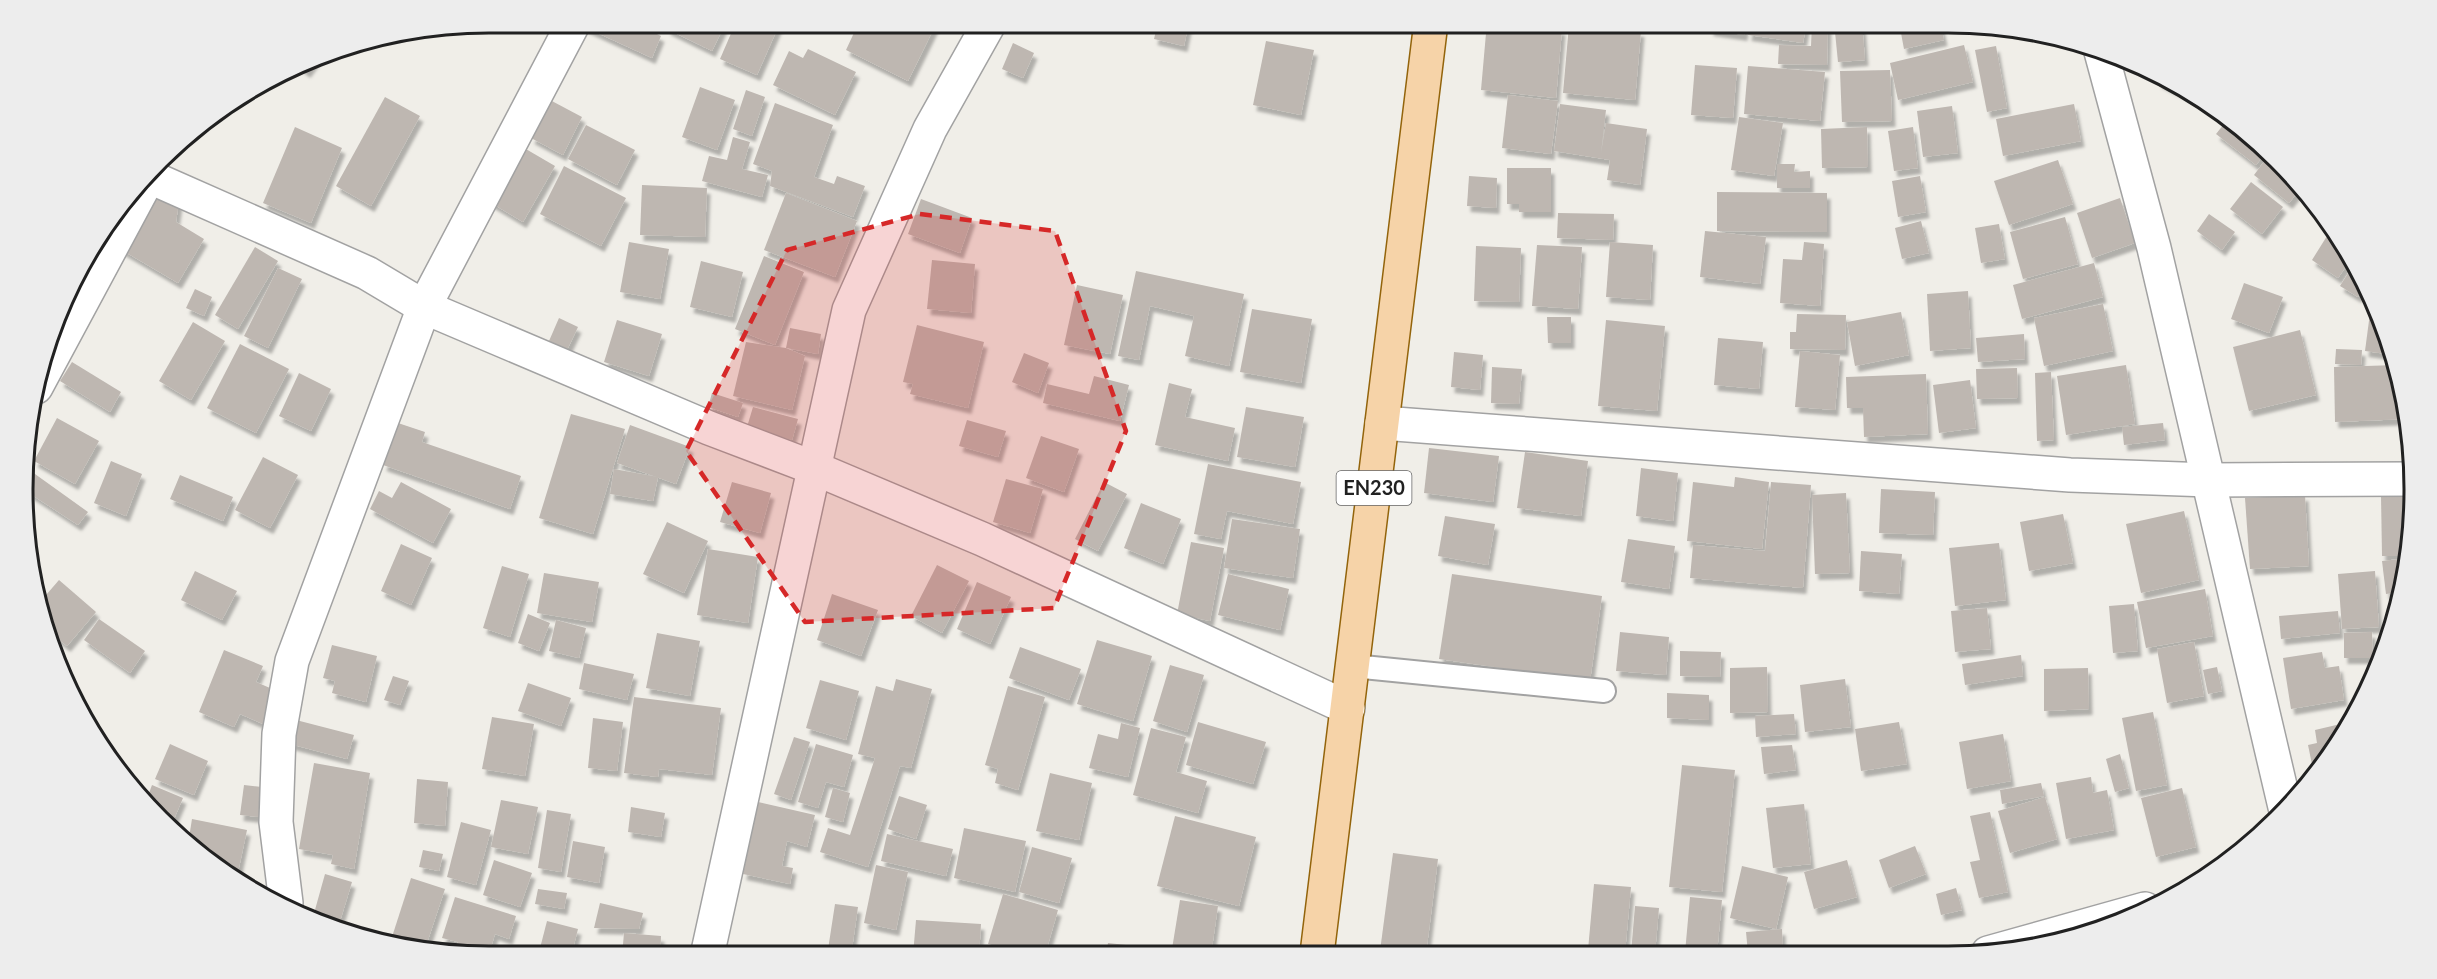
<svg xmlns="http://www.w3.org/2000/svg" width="2437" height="979" viewBox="0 0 2437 979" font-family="Lato,sans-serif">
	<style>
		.building { fill: #beb7b1; filter: url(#shadow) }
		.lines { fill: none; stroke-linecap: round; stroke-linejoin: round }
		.service-casing { stroke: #a2a2a2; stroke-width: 26 }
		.minor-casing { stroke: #a2a2a2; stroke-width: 36 }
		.primary-casing { stroke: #93640b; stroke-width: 36 }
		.service { stroke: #fff; stroke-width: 22 }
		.minor { stroke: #fff; stroke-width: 33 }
		.primary { stroke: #f6d3a8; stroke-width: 33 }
		.marked { fill: #d62828; fill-opacity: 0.2; stroke: #d62828; stroke-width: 4.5; stroke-dasharray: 12 8; stroke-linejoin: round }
		.labels { text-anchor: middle; stroke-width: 4.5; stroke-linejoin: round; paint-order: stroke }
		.shield { fill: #fff; stroke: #646464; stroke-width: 1.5 }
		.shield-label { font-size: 20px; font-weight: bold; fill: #212121 }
		.rim { fill: none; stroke: #212121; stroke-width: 3 }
	</style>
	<defs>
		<filter id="shadow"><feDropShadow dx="3.5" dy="6" stdDeviation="1.5" flood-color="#0004"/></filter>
	</defs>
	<rect width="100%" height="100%" fill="#f0eee8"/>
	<g class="building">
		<path d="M582,22H632L661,36L652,58L580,25Z"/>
		<path d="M671,22H726L712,51L667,29Z"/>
		<path d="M736,22L779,25L757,75L720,59Z"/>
		<path d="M859,22L875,25L877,22H937L908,81L846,50Z"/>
		<path d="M1158,22H1189L1184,46L1154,39Z"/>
		<path d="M1487,22L1562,29L1556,98L1481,90Z"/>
		<path d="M1711,22H1746L1744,35L1710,30Z"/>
		<path d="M1750,22H1807L1803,43L1748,35Z"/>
		<path d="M1812,22H1828L1827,65L1778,64L1779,45L1811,46Z"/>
		<path d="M1834,22H1862L1865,60L1838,62Z"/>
		<path d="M1899,22H1940L1944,40L1904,49Z"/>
		<path d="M1569,25L1641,31L1635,100L1563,93Z"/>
		<path d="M1266,41L1314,50L1301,115L1253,105Z"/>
		<path d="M1013,43L1034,53L1023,78L1002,69Z"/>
		<path d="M1964,45L1973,82L1898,100L1890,63Z"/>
		<path d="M1996,46L2007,108L1987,112L1975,50Z"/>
		<path d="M808,49L856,72L835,115L773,85L789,51L803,58Z"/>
		<path d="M318,57L307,72L299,66Z"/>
		<path d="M1695,65L1737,68L1733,118L1691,115Z"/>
		<path d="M1748,66L1825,72L1820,121L1744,114Z"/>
		<path d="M1890,70L1892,121L1842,122L1840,71Z"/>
		<path d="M2161,76L2191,92L2189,97L2158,82Z"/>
		<path d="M700,87L735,100L717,150L682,137Z"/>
		<path d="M746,90L765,97L752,136L733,129Z"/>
		<path d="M1508,95L1558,101L1551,154L1502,148Z"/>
		<path d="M385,97L420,116L371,206L336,186Z"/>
		<path d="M550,100L582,117L563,155L531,138Z"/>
		<path d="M775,103L833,125L814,177L834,184L837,176L865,186L853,217L770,186L772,171L753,164Z"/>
		<path d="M1560,104L1606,110L1601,153L1606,123L1647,129L1640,185L1607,180L1610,160L1554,151Z"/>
		<path d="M2074,104L2081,141L2003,156L1996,119Z"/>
		<path d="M1952,106L1958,153L1923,157L1917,111Z"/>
		<path d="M1739,117L1783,123L1774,176L1731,170Z"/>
		<path d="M2228,119L2255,138L2267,151L2256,165L2216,134Z"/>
		<path d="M586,125L635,150L617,185L568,159Z"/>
		<path d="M295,127L342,148L311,223L263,203Z"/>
		<path d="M1867,127L1868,167L1822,168L1821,129Z"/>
		<path d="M1913,127L1918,168L1894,171L1888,131Z"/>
		<path d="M733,137L750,142L742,169L768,175L762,197L702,181L709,156L727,160Z"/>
		<path d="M519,145L555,166L523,222L488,201Z"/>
		<path d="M2269,155L2301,188L2289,203L2254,175Z"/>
		<path d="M2058,160L2073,204L2009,225L1994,181Z"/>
		<path d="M1777,164H1795L1794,172L1810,171V188H1777Z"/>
		<path d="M564,166L626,198L601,246L540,214Z"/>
		<path d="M1507,168H1551V212H1519V204H1507Z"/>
		<path d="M1469,176L1497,178L1496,208L1467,206Z"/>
		<path d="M1920,176L1926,212L1898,217L1892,181Z"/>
		<path d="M2251,182L2283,207L2262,234L2230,209Z"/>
		<path d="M150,185L179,202L176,222L204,239L178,283L115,246Z"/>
		<path d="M642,185L707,188L705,237L640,235Z"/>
		<path d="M1717,192L1827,193V232L1717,231Z"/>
		<path d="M786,193L857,221L835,277L764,250Z"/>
		<path d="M2120,198L2135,243L2092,258L2077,213Z"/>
		<path d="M921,199L972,218L960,253L908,234Z"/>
		<path d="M1558,213L1614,214L1613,240L1557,238Z"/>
		<path d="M2209,214L2235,232L2222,250L2197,231Z"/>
		<path d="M2065,217L2078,264L2023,279L2010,232Z"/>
		<path d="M1921,221L1929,253L1902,259L1895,228Z"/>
		<path d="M1999,224L2005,259L1981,263L1975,228Z"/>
		<path d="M2332,228L2351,259L2338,278L2312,260Z"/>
		<path d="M1705,231L1766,237L1760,284L1700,277Z"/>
		<path d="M629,242L669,249L660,299L620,292Z"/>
		<path d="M1610,242L1653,245L1650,300L1606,297Z"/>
		<path d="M1804,242L1824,244L1820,306L1780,303L1783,259L1802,260Z"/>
		<path d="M1537,245L1582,247L1578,309L1532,306Z"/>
		<path d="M1476,246L1521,248L1519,302L1474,301Z"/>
		<path d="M255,247L278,261L238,329L215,315Z"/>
		<path d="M764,256L804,272L775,345L735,329Z"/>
		<path d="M932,260L975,264L971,313L927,309Z"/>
		<path d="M701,261L743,272L732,317L690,307Z"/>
		<path d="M2094,263L2103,297L2022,319L2013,285Z"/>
		<path d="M2354,264L2366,283L2358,297L2340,286Z"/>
		<path d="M278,268L302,279L268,348L244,336Z"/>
		<path d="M1136,271L1244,294L1229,366L1185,356L1194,316L1150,306L1139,360L1118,356Z"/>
		<path d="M2244,283L2283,297L2269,333L2231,319Z"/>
		<path d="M1077,285L1123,295L1110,354L1064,345Z"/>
		<path d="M195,289L212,297L204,316L186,308Z"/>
		<path d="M1968,291L1971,348L1930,351L1927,294Z"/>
		<path d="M2103,304L2113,351L2044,366L2034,318Z"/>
		<path d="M1252,309L1312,319L1301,383L1240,372Z"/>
		<path d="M1901,312L1909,355L1855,366L1847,322Z"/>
		<path d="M2370,313L2378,315L2394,355L2365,351Z"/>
		<path d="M1797,314L1846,315L1845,350L1790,349V332H1796Z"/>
		<path d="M1547,317H1571V343H1548Z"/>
		<path d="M559,318L578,327L567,350L549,341Z"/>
		<path d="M617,320L662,334L649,376L604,362Z"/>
		<path d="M1606,320L1665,326L1657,411L1598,406Z"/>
		<path d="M193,322L225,341L191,400L159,381Z"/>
		<path d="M917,325L984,342L968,408L910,394L913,384L903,382Z"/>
		<path d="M790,328L821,334L818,354L786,348Z"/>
		<path d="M2300,330L2316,395L2249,411L2233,347Z"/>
		<path d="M2024,334L2025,359L1978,362L1976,338Z"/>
		<path d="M1718,338L1763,342L1759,389L1714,385Z"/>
		<path d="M746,342L786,348L805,356L792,410L733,396Z"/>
		<path d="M240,344L289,369L256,433L207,408Z"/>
		<path d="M2336,349L2362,350L2361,365L2335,364Z"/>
		<path d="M1800,351L1840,355L1835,410L1795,407Z"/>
		<path d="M1454,352L1483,355L1480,390L1451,387Z"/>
		<path d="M1024,353L1049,363L1038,393L1012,382Z"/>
		<path d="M72,362L121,392L110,412L60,381Z"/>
		<path d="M2126,365L2135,424L2066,435L2057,376Z"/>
		<path d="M2397,365L2407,419L2335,422L2334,367Z"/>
		<path d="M1492,367L1522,369L1519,404L1491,403Z"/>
		<path d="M2017,368L2018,398L1977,399L1976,369Z"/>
		<path d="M2051,372L2054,440L2037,441L2035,373Z"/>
		<path d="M299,373L331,389L311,431L279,416Z"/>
		<path d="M1926,374L1928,434L1864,437L1863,408H1847L1846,377Z"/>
		<path d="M1094,376L1129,385L1120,421L1043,403L1047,384L1089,394Z"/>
		<path d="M1970,380L1976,428L1939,433L1933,385Z"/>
		<path d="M1169,383L1192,389L1185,417L1235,428L1228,461L1155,445Z"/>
		<path d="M712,393L743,403L738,417L708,407Z"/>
		<path d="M753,407L798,419L792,440L747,427Z"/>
		<path d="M1246,407L1304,417L1295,467L1237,457Z"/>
		<path d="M571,414L625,429L593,534L539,518Z"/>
		<path d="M57,418L99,441L75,484L34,461Z"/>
		<path d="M967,420L1006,431L998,457L959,446Z"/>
		<path d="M398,423L425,432L422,442L521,476L510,509L383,465Z"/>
		<path d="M2163,423L2165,440L2124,445L2122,427Z"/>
		<path d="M630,425L690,447L676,484L617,463Z"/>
		<path d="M1041,436L1079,449L1064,492L1026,478Z"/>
		<path d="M1429,448L1499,456L1493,502L1424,493Z"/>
		<path d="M1525,452L1588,461L1581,516L1517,508Z"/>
		<path d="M263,457L298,475L270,528L235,510Z"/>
		<path d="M111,461L142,474L126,516L94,503Z"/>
		<path d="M1208,464L1301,482L1293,524L1227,511L1221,539L1194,534Z"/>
		<path d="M1641,468L1678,473L1673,521L1636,516Z"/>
		<path d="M28,469L88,512L78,525L29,493Z"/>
		<path d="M614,469L658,477L653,501L610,494Z"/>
		<path d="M180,475L233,497L223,521L170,499Z"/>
		<path d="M1735,477L1769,482L1762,549L1687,541L1693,482L1734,487Z"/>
		<path d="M1006,479L1043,489L1030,533L993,522Z"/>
		<path d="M401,482L451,509L433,543L370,509L379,491L392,498Z"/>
		<path d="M732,482L771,493L760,533L720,522Z"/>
		<path d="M1104,482L1127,494L1098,551L1075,539Z"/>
		<path d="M1771,482L1811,485L1803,588L1690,578L1693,545L1765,551Z"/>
		<path d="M1881,489L1935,492L1933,535L1879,533Z"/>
		<path d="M1846,493L1850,573L1815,574L1812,495Z"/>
		<path d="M2412,494L2409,556H2382L2381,495Z"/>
		<path d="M2305,495L2309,566L2250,569L2245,498Z"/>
		<path d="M1141,503L1181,519L1163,564L1124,548Z"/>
		<path d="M2184,511L2199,580L2141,593L2126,524Z"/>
		<path d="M2063,514L2073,563L2029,571L2020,522Z"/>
		<path d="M1445,516L1495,524L1488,565L1438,556Z"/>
		<path d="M1232,519L1300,529L1293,578L1224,568Z"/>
		<path d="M667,522L708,541L684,593L643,574Z"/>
		<path d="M1628,539L1675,546L1669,589L1621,582Z"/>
		<path d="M1191,542L1224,548L1210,621L1177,614Z"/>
		<path d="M1999,543L2006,600L1955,606L1949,548Z"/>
		<path d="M401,544L432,558L411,605L381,591Z"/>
		<path d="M708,549L758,557L748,623L697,615Z"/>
		<path d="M1861,551L1902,554L1899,594L1859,591Z"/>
		<path d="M2409,558L2401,592L2386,594L2382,561Z"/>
		<path d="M937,565L969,581L942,633L911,616Z"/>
		<path d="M502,566L529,574L510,637L483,628Z"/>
		<path d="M195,571L237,591L222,620L181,600Z"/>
		<path d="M2375,571L2379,627L2342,629L2338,574Z"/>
		<path d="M544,573L599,582L592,622L537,613Z"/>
		<path d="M1228,574L1289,589L1280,630L1218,615Z"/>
		<path d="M1452,574L1602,596L1590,681L1439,659Z"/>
		<path d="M59,580L96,612L67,646L52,634L40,602Z"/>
		<path d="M977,582L1011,597L990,644L957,629Z"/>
		<path d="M2205,589L2213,636L2146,648L2137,602Z"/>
		<path d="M832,594L878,610L861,656L817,640Z"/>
		<path d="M2134,604L2138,651L2113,653L2109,606Z"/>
		<path d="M1987,608L1991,649L1955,652L1951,611Z"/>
		<path d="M2338,611L2340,633L2281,639L2279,616Z"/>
		<path d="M528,614L550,623L539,651L518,643Z"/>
		<path d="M99,619L145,651L130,673L84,640Z"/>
		<path d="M556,620L586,628L579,658L549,651Z"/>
		<path d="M1620,632L1669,637L1666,675L1616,671Z"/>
		<path d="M2372,632L2373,658H2344V633Z"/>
		<path d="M657,633L700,641L690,696L646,688Z"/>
		<path d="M1097,640L1152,656L1133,721L1077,704Z"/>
		<path d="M2194,642L2204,696L2167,703L2157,649Z"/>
		<path d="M332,645L377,656L366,702L332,693L335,681L323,678Z"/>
		<path d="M1020,647L1081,669L1069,700L1009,678Z"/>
		<path d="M224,650L263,666L256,682L277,691L263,724L240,714L234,727L199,712Z"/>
		<path d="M1680,651L1721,652L1720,677L1680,676Z"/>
		<path d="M2322,652L2325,668L2339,666L2344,700L2291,709L2283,658Z"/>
		<path d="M2021,655L2023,676L1965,685L1962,664Z"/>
		<path d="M584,663L634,674L627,700L579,689Z"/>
		<path d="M1170,665L1204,675L1187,732L1153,721Z"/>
		<path d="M1767,667L1768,712L1730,713V668Z"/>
		<path d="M2217,667L2222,691L2208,694L2203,670Z"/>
		<path d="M2088,668L2089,709L2044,711V669Z"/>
		<path d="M393,676L409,681L400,705L384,700Z"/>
		<path d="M896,679L932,689L911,768L900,766L868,867L820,852L828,828L850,835L875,758L858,754L876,686L893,691Z"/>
		<path d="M1845,679L1851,727L1805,732L1800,685Z"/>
		<path d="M820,680L859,691L846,740L806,728Z"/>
		<path d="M528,683L571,698L561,726L518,711Z"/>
		<path d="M1008,686L1045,697L1018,790L995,783L998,769L985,765Z"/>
		<path d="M1667,693L1709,695V720L1667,718Z"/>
		<path d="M634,697L721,708L712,775L659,769L658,777L624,773Z"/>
		<path d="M2153,712L2167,785L2136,791L2122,718Z"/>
		<path d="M1794,714L1796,734L1756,737L1755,716Z"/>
		<path d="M492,717L534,724L525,776L482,769Z"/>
		<path d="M593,718L623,722L617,771L588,768Z"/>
		<path d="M296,720L354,735L347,759L290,744Z"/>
		<path d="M1198,722L1266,742L1253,784L1186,765Z"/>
		<path d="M1899,722L1907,764L1861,771L1855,729Z"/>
		<path d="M2349,722L2336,749L2314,774L2308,745L2317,743L2315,730Z"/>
		<path d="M1121,723L1140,728L1128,777L1089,768L1098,734L1118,739Z"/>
		<path d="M1151,728L1186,737L1176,772L1207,781L1198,813L1133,795Z"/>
		<path d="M2003,734L2011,781L1967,789L1959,742Z"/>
		<path d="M794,737L810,742L791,800L774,794Z"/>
		<path d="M170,744L208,761L194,795L155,779Z"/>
		<path d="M816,744L853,755L844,787L826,782L818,808L798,802Z"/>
		<path d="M1792,745L1796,770L1764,774L1761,747Z"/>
		<path d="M2120,754L2129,788L2115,792L2106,759Z"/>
		<path d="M314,763L370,773L354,869L331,864L333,855L299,849Z"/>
		<path d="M1682,765L1735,770L1722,892L1669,887Z"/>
		<path d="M1050,773L1092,783L1079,840L1036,831Z"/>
		<path d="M2091,777L2093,793L2107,790L2114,830L2066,839L2056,783Z"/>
		<path d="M417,779L448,782L445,826L414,823Z"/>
		<path d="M2041,783L2044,796L2002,804L2000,790Z"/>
		<path d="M152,785L183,798L171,826L145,804Z"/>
		<path d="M244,785L262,787L259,817L240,815Z"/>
		<path d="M833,788L850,793L843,822L825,817Z"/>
		<path d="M2182,788L2196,847L2156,857L2141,798Z"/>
		<path d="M899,796L927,805L916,839L888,829Z"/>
		<path d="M2045,797L2057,839L2010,853L1998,811Z"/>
		<path d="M501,800L538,807L528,854L491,847Z"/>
		<path d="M758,802L815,815L807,847L787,841L782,866L793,868L790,884L743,874Z"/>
		<path d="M1804,804L1811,864L1773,868L1766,808Z"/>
		<path d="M631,807L665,813L661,837L628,832Z"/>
		<path d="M547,810L571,814L561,872L538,868Z"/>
		<path d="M1990,812L2008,892L1979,898L1970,862L1980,860L1970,816Z"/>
		<path d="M1175,816L1256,837L1239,906L1157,886Z"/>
		<path d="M192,819L247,830L237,877L205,860L188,844Z"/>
		<path d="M461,822L491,830L476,885L447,877Z"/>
		<path d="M964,828L1026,841L1015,892L954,878Z"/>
		<path d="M887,834L953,849L946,876L881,861Z"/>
		<path d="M573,841L605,847L599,883L567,877Z"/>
		<path d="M1915,846L1926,874L1889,888L1879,860Z"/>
		<path d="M1032,847L1072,858L1059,903L1019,892Z"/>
		<path d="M423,850L443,854L439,871L419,867Z"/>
		<path d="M1393,853L1438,859L1426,954L1380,951Z"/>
		<path d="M494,860L532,873L520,907L483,895Z"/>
		<path d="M1847,860L1857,897L1814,909L1804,872Z"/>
		<path d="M876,865L908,872L896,930L864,923Z"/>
		<path d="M1742,866L1788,877L1776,929L1730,918Z"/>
		<path d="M325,874L352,882L337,931L313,917Z"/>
		<path d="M411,878L445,889L426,946L391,940Z"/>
		<path d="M1594,884L1631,887L1625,953L1588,950Z"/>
		<path d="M1956,888L1962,910L1941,915L1936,894Z"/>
		<path d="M538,889L567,893L564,909L535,904Z"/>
		<path d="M1003,894L1058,910L1045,955H1027L988,944Z"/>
		<path d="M455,897L516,916L509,939L495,934L489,954L467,948L465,952L455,951L458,942L442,938Z"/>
		<path d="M1690,897L1722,900L1717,953H1685Z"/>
		<path d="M1180,900L1218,906L1211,955H1171Z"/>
		<path d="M600,903L643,913L639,929L594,928Z"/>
		<path d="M835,904L858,907L851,956H827Z"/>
		<path d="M1635,906L1659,908L1655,953H1631Z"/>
		<path d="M916,920L981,924L979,955H913Z"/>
		<path d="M547,921L578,929L571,956H538Z"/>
		<path d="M1782,929L1783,953H1748L1746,932Z"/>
		<path d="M624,933L661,936L660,956H622Z"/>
		<path d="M1108,943L1135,946L1134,955H1106Z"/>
		<path d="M1433,947L1474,952V954H1432Z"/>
	</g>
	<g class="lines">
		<defs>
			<path id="service" d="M1353,666L1604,691"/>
			<g id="minor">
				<path d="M2100,48L2154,248L2285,807"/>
				<path d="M150,177L367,273L424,307L709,428L814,468L982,539L1348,708"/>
				<path d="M36,387L145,184"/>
				<path d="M1382,423L2070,475L2209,480L2413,479"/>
				<path d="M286,903L276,822L279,734L292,661L424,307L574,22"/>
				<path d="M1988,953L2145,909"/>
				<path d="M707,956L849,310L930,129L990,22"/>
			</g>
			<path id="primary" d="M1317,954L1431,22"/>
		</defs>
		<use href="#service" class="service-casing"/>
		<use href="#minor" class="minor-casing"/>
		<use href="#primary" class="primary-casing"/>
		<use href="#service" class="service"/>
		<use href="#minor" class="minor"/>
		<use href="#primary" class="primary"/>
	</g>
	<path class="marked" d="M920,214L1055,231L1126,431L1054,608L805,622L686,451L787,250Z"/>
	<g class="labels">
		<rect class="shield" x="1336.5" y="471" width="75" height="34" rx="4.5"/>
		<g class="shield-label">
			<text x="1374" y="495">EN230</text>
		</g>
	</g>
	<path d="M0 0H2437V979H0ZM489 33H1948A456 456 0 0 1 2404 489V490A456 456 0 0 1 1948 946H489A456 456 0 0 1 33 490V489A456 456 0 0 1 489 33Z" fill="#ededed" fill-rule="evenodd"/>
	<path class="rim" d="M489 33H1948A456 456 0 0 1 2404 489V490A456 456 0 0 1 1948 946H489A456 456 0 0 1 33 490V489A456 456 0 0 1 489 33Z"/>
</svg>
